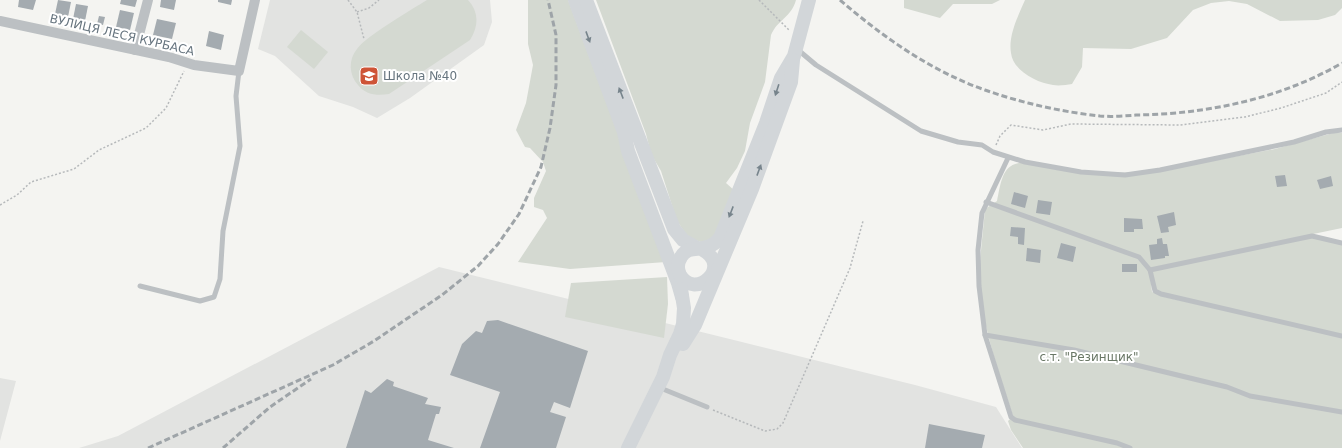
<svg xmlns="http://www.w3.org/2000/svg" width="1342" height="448" viewBox="0 0 1342 448" font-family="'DejaVu Sans',sans-serif">
	<style>
		.built { fill: #e2e3e1 }
		.green { fill: #d4d9d1 }
		.building { fill: #a4abb0 }
		.lines { fill: none; stroke-linecap: round; stroke-linejoin: round }
		.path { stroke: #b6b9bb; stroke-width: 1.5; stroke-dasharray: 2 2; stroke-linecap: butt }
		.lane { stroke: #bcc0c3; stroke-width: 5 }
		.street { stroke: #bcc0c3; stroke-width: 10 }
		.secondary { stroke: #d2d6d9; stroke-width: 14 }
		.rail { stroke: #9ea4a8; stroke-width: 3; stroke-dasharray: 6 3; stroke-linecap: butt }
		.oneway { fill: #77848c }
		.labels { text-anchor: middle; stroke-width: 4; stroke-linejoin: round; paint-order: stroke }
		.street-label { font-size: 12px; fill: #67757f; stroke: #fff }
		.poi-label { font-size: 12px; fill: #67757f; stroke: #fff; text-anchor: start }
		.park-label { font-size: 12px; fill: #697765; stroke: #fff }
	</style>
	<rect width="100%" height="100%" fill="#f4f4f1"/>
	<g class="built">
		<path d="M270,0H490L492,22L484,45L410,98L377,118L353,107L319,96L275,56L258,49Z"/>
		<path d="M439,267L915,385L996,407L1022,448H79L118,436Z"/>
		<path d="M0,378L16,381L0,441Z"/>
	</g>
	<g class="green">
		<path d="M427,0H468C479,12 479,26 470,40L389,94C377,96 366,95 358,85C349,75 348,60 357,49C366,36 411,10 427,0Z"/>
		<path d="M528,0H568L666,262L570,269L518,262L547,218L543,210L534,207V198L546,171L543,162L530,148L525,147L516,130L526,103L533,65L528,44Z"/>
		<path d="M596,0H796C791,18 778,19 771,35L765,82L750,123L745,151L737,168L726,183L735,191L716,238L701,242L692,239L686,234L677,221L661,171L651,154L646,134Z"/>
		<path d="M904,0H1000L992,4H953L940,18L904,8Z"/>
		<path d="M1025,0H1342V8L1335,15L1318,20L1280,21L1247,4L1229,1L1211,3L1193,10L1167,38L1131,49L1083,48L1082,67L1072,84C1066,85 1059,86 1053,85C1037,83 1013,71 1011,53C1008,36 1018,16 1025,0Z"/>
		<path d="M301,30L328,52L314,69L287,47Z"/>
		<path d="M1333,133H1342V228L1156,267L1150,274L1152,292L1165,297L1342,337V448H1023L1011,430L1008,421L1013,416C1000,375 985,335 980,292C978,265 983,236 985,209L997,201C1001,183 1002,161 1025,163L1081,172L1149,173L1275,149Z"/>
		<path d="M1311,237L1342,244V335L1162,294L1156,290L1152,271Z"/>
		<path d="M667,277L668,304L664,338L565,317L571,283Z"/>
	</g>
	<g class="building">
		<path d="M19,0H36L33,10L18,7Z"/>
		<path d="M58,0L71,2L68,17L55,14Z"/>
		<path d="M121,0H137L135,7L120,4Z"/>
		<path d="M161,0H176L174,10L160,7Z"/>
		<path d="M218,0H232L231,5L218,2Z"/>
		<path d="M76,4L88,6L85,21L73,19Z"/>
		<path d="M120,10L134,13L130,30L116,27Z"/>
		<path d="M99,16L105,17L103,25L97,24Z"/>
		<path d="M157,19L176,23L172,39L153,35Z"/>
		<path d="M209,31L224,35L221,50L206,46Z"/>
		<path d="M1285,175L1287,186L1277,187L1275,176Z"/>
		<path d="M1331,176L1333,186L1320,189L1317,180Z"/>
		<path d="M1014,192L1028,196L1025,208L1011,204Z"/>
		<path d="M1038,200L1052,202L1050,215L1036,213Z"/>
		<path d="M1174,212L1176,225L1168,227L1169,232L1161,233L1157,216Z"/>
		<path d="M1124,218L1142,219L1143,229H1134V232H1124Z"/>
		<path d="M1011,227L1025,228L1024,245L1018,244V237L1010,236Z"/>
		<path d="M1162,238L1163,244H1167L1169,256H1165V258L1151,260L1149,245L1157,244V239Z"/>
		<path d="M1061,243L1076,247L1073,262L1057,258Z"/>
		<path d="M1027,248L1041,250L1040,263L1026,261Z"/>
		<rect x="1122" y="264" width="15" height="8"/>
		<path d="M498,320L588,351L570,408L554,402L550,412L566,417L556,448H480L500,392L450,375L462,344L476,331L482,333L487,321Z"/>
		<path d="M387,379L394,382L393,386L428,398L425,404L441,407L439,414H436L428,440L454,448H346L365,390L371,393Z"/>
		<path d="M929,424L985,435L982,448H925Z"/>
	</g>
	<g class="lines">
		<g class="path">
			<path d="M348,0L357,12L364,39"/>
			<path d="M759,0L789,30"/>
			<path d="M357,12L369,8L379,0"/>
			<path d="M996,145L1000,136L1011,125L1043,130L1071,124L1180,125L1245,117L1281,108L1326,93L1342,82"/>
			<path d="M0,205L17,195L31,182L74,169L99,150L146,128L166,108L184,71"/>
			<path d="M713,410L765,431L777,429L783,423L850,268L863,221"/>
		</g>
		<g class="lane">
			<path d="M797,49L816,65L921,131L958,142L982,145L993,152L1025,162L1081,172L1125,175L1160,170L1294,142L1326,132L1342,130"/>
			<path d="M1008,158L982,213L978,250L979,286L985,335L1011,417L1015,420L1117,443L1130,448"/>
			<path d="M986,202L1139,257L1150,270L1155,291L1161,294L1342,336"/>
			<path d="M1150,270L1312,236L1342,243"/>
			<path d="M140,286L200,301L214,297L220,279L223,231L240,146L236,96L239,71"/>
			<path d="M985,335L1074,350L1227,387L1250,396L1342,412"/>
			<path d="M658,387L707,407"/>
		</g>
		<g class="street">
			<path d="M0,21L169,57L194,65L239,71L255,0"/>
			<path d="M135,50L148,0"/>
		</g>
		<g class="secondary">
			<path d="M575,0L624,132L628,151L678,283L682,297"/>
			<path d="M586,0L674,229L683,240L697,248"/>
			<path d="M703,250C733,267 695,301 680,275C677,269 677,263 681,257C690,242 705,256 720,238L766,123L781,78L794,56L809,0"/>
			<path d="M683,344L695,325L752,189L791,82L793,60"/>
			<path d="M628,448L663,377L670,355L680,334L683,324L684,308L681,289"/>
		</g>
		<g class="rail">
			<path d="M840,0C883,37 931,71 985,90C1022,103 1062,112 1100,116C1112,117 1125,116 1136,115C1207,114 1280,99 1342,63"/>
			<path d="M148,448L333,365L374,341L442,295L478,266L498,244L519,214L541,167L550,128L556,85V35L548,0"/>
			<path d="M223,448L270,407L311,379"/>
		</g>
	</g>
	<defs><path id="oneway-solid" d="M-6-.8H1V-3.2L6.5 0L1 3.2V.8H-6Z"/></defs>
	<g class="oneway">
		<use href="#oneway-solid" transform="translate(588 37) rotate(70)"/>
		<use href="#oneway-solid" transform="translate(777 90) rotate(108)"/>
		<use href="#oneway-solid" transform="translate(621 93) rotate(-111)"/>
		<use href="#oneway-solid" transform="translate(759 170) rotate(-70)"/>
		<use href="#oneway-solid" transform="translate(731 212) rotate(111)"/>
	</g>
	<defs>
		<symbol id="school-square" viewBox="-11 -11 22 22"><rect x="-9" y="-9" width="18" height="18" rx="4" fill="#ce5437" stroke="#fff"/><path d="M0-5L7-2L0 1L-7-2ZM-4 1L0 2.5L4 1V4Q0 6-4 4Z" fill="#fff"/></symbol>
	</defs>
	<g fill-rule="evenodd">
		<use href="#school-square" x="358" y="65" width="22" height="22"/>
	</g>
	<g class="labels">
		<g class="street-label">
			<text transform="translate(122 35) rotate(13)" y="4">ВУЛИЦЯ ЛЕСЯ КУРБАСА</text>
		</g>
		<g class="poi-label">
			<text x="383" y="80">Школа №40</text>
		</g>
		<g class="park-label">
			<text x="1089" y="361">с.т. "Резинщик"</text>
		</g>
	</g>
</svg>
